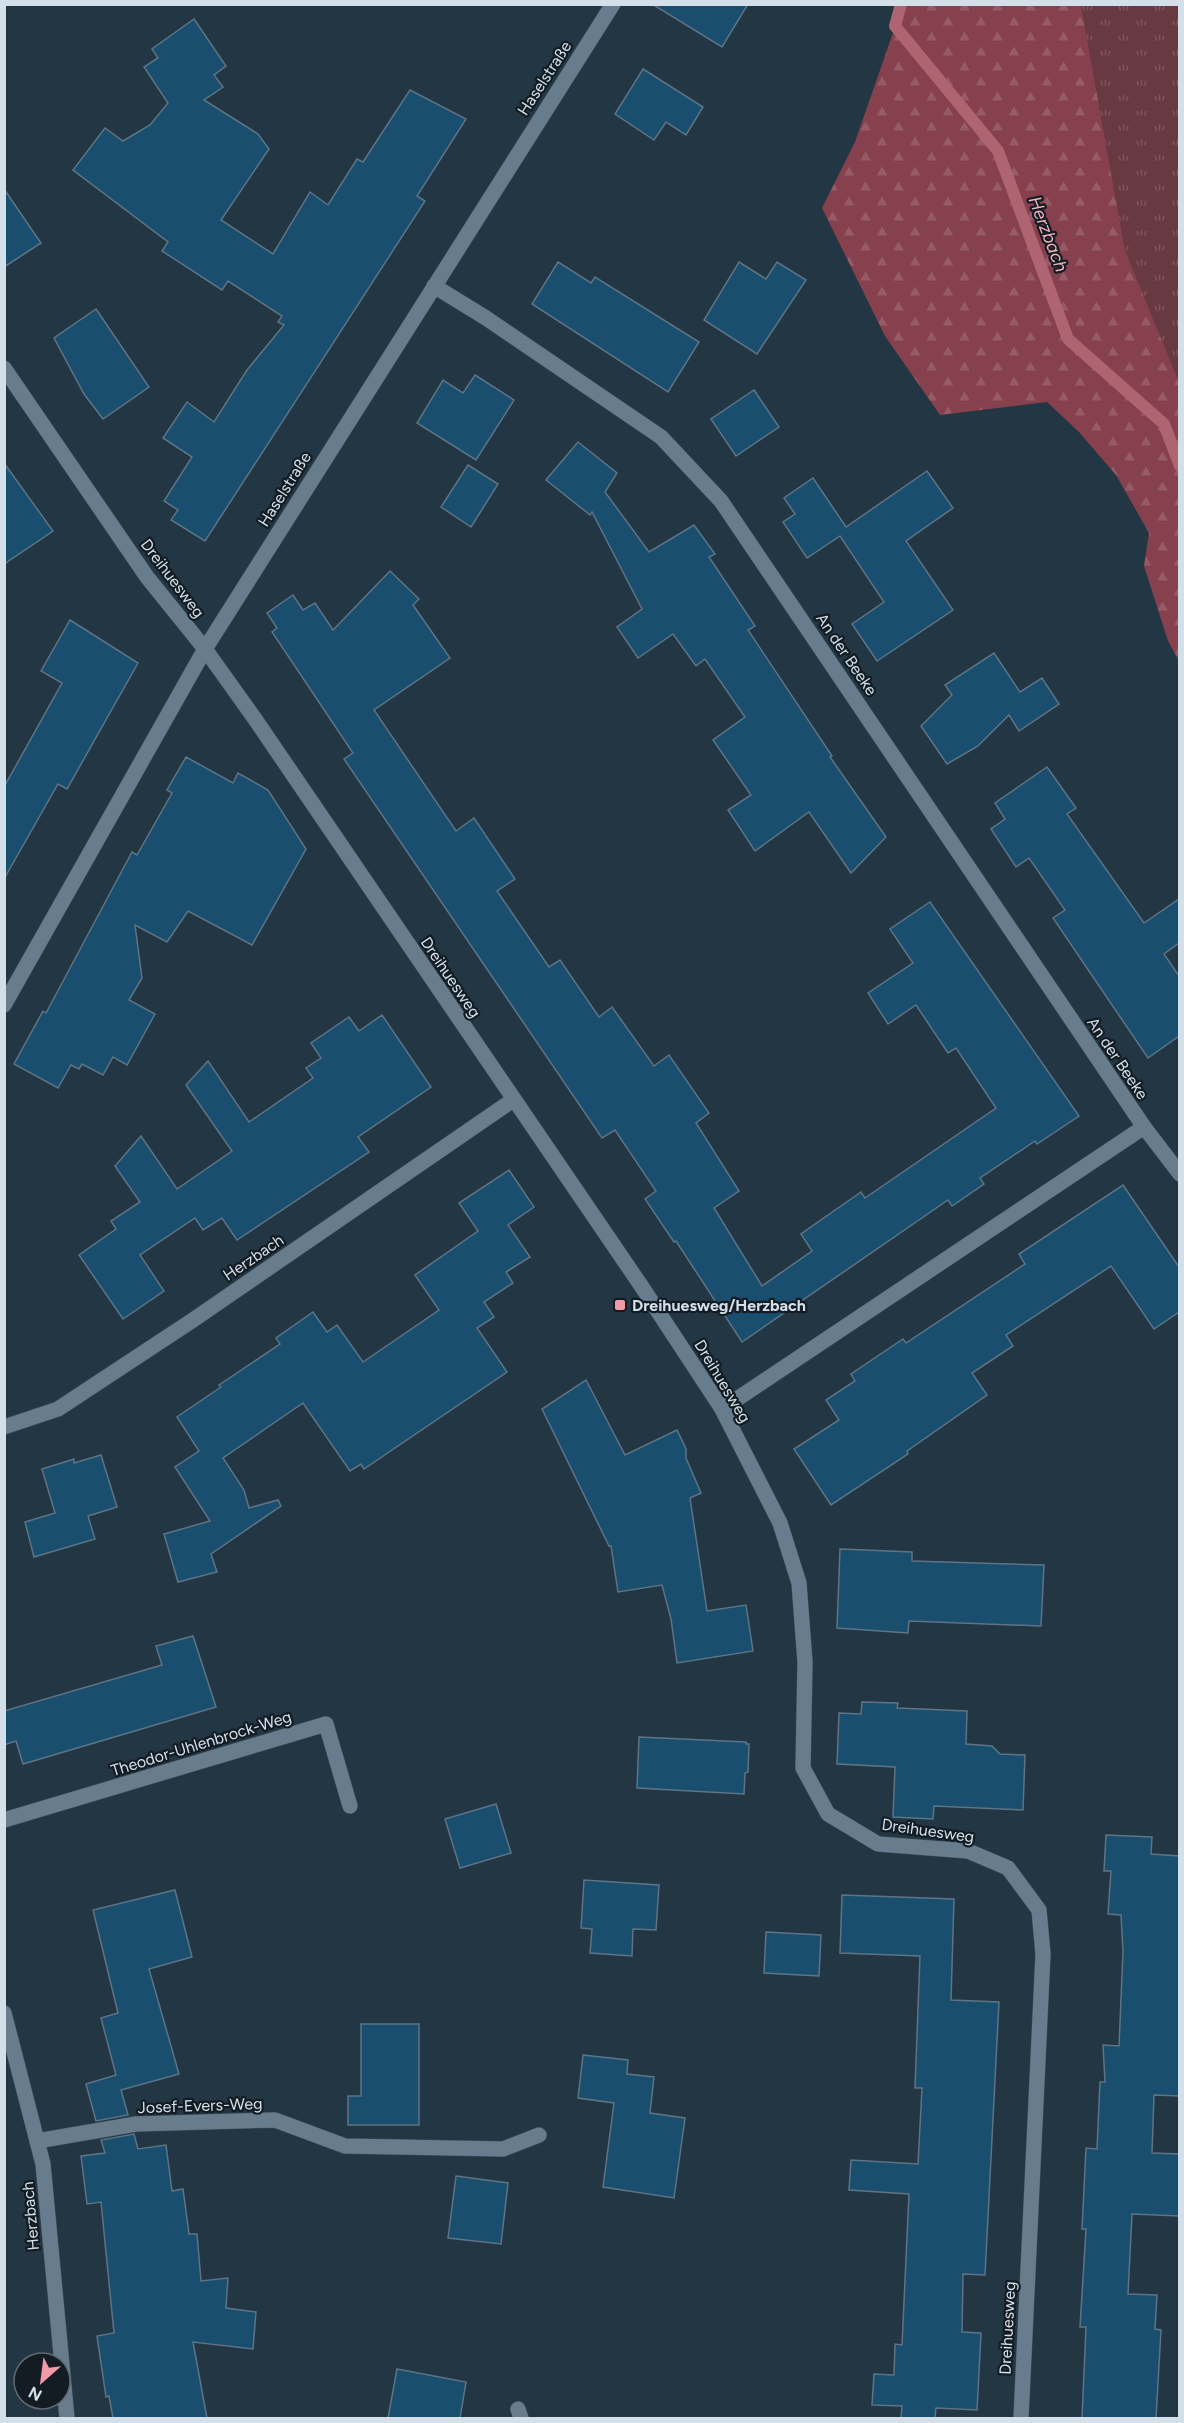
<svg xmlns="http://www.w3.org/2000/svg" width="1184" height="2423" viewBox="0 0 1184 2423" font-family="Figtree,sans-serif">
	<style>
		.grass { fill: url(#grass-tufts) }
		.forest { fill: url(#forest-firs) }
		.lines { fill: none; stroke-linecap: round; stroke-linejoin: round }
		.stream { stroke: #af6471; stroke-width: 12 }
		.building { fill: #194e6f; stroke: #5e7485; stroke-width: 1.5 }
		.minor-casing { stroke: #42545f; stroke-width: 16 }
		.minor { stroke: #677d8d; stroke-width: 15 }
		.poi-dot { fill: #f39aa9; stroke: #131c23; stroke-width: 2 }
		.labels { text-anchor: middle; stroke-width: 4.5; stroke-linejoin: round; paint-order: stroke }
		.street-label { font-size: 16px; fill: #d3e0e9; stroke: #131c23 }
		.poi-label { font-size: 16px; font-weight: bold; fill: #d3e0e9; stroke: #131c23; text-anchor: start }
		.water-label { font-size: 18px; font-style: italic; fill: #f4b3bd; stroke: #131c23 }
	</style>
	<defs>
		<pattern id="grass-tufts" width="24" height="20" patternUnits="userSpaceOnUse" patternTransform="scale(1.5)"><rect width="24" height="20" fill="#683941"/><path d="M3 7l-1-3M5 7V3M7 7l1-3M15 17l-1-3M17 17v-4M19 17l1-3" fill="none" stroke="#7d555c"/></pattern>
		<pattern id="forest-firs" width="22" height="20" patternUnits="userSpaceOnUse" patternTransform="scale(1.5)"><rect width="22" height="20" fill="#87404e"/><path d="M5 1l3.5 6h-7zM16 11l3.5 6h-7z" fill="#975b68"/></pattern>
	</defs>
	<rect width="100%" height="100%" fill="#223644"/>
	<path class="grass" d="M1081,5H1179V382L1125,250Z"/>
	<path class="forest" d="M903,4L1081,5L1125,250L1179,382V661L1168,641L1144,566L1149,533L1116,475L1079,432L1047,402L940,415L885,336L822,208L855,142Z"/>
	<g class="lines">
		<path class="stream" d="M901,4L895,26L998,151L1068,339L1164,424L1180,466"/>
	</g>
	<g class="building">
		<path d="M652,4H748L722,47Z"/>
		<path d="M194,19L226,66L214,75L223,87L204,100L258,134L269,149L221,220L273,254L310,192L328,205L357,159L363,162L410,90L466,119L417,196L425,201L205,541L171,520L178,510L164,501L192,457L163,438L187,402L214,422L247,370L284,325L278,322L282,316L228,281L222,290L162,251L168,242L73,170L105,128L123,141L150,125L168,103L144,67L158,58L152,49Z"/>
		<path d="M643,69L703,107L686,135L666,122L654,140L615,114Z"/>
		<path d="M4,189L41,243L4,267Z"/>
		<path d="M558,262L591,283L595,277L699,342L668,392L532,304Z"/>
		<path d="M739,262L766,279L777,262L806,280L757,354L704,320Z"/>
		<path d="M96,309L149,387L103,419L84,394L54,338Z"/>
		<path d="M475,375L514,400L476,460L417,423L443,380L463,393Z"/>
		<path d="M754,390L779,427L736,456L711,419Z"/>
		<path d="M578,442L617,473L605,492L649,552L694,525L715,554L709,557L755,626L748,630L832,756L830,757L886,837L851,873L809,812L755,851L728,810L751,795L713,740L745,717L705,659L696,666L673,634L638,658L617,627L642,609L592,512L590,515L546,480Z"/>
		<path d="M4,463L53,531L4,564Z"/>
		<path d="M468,465L498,484L471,527L441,507Z"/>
		<path d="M927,471L953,508L906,541L953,610L877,661L852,624L884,602L840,536L807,558L783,522L795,514L784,498L813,478L846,527Z"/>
		<path d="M390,571L419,599L413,605L450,658L374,710L456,831L474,818L515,879L497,891L549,967L560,960L599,1017L612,1007L654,1066L669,1055L709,1113L696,1123L739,1191L714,1208L762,1286L812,1251L801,1234L861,1192L865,1198L996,1108L956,1048L948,1053L916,1005L888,1024L868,993L913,963L890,929L930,902L1079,1116L1037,1144L1035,1141L980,1178L984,1184L952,1206L948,1200L742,1342L676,1241L674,1242L645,1199L656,1191L615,1130L602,1138L344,759L353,753L272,632L277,628L267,613L293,595L303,610L315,603L333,630Z"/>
		<path d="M70,620L138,663L67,789L58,784L4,879V787L62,683L41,671Z"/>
		<path d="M994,653L1020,692L1042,678L1059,704L1019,731L1009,715L978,746L947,764L921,726L952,695L945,685Z"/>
		<path d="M186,757L233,783L238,773L268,790L306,849L252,945L188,911L167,942L135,925L142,978L129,1000L155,1014L127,1065L113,1057L103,1075L82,1064L79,1069L71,1065L58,1088L14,1064L43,1011L46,1013L132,852L137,855L172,793L167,790Z"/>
		<path d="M1047,767L1076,808L1067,814L1144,923L1179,899V943L1164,954L1179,976V1036L1148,1058L1053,918L1065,910L1029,858L1016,867L991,829L1005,819L995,803Z"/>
		<path d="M382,1015L431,1087L358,1137L369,1152L237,1240L222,1218L203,1230L195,1218L140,1255L164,1291L123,1319L79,1255L116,1229L111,1221L140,1202L115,1166L141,1136L177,1189L232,1151L186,1085L208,1061L249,1122L313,1078L306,1068L321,1058L311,1043L349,1017L359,1031Z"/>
		<path d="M509,1170L534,1207L508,1225L530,1257L506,1272L513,1283L484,1302L494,1317L477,1328L507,1372L364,1469L361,1464L350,1471L303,1403L223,1458L244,1490L249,1508L278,1500L281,1506L211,1554L217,1572L178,1582L164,1534L210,1521L175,1467L199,1451L177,1417L221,1387L219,1385L280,1344L276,1338L313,1312L327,1332L337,1325L363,1362L439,1310L415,1275L478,1231L459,1203Z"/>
		<path d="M1123,1185L1179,1267V1312L1154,1329L1111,1266L1006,1335L1013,1346L972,1373L987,1395L907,1451L908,1454L831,1505L794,1449L839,1420L826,1400L855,1381L851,1374L903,1339L906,1343L1025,1264L1019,1254Z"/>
		<path d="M586,1380L625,1455L677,1430L686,1449V1458L701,1493L690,1498L707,1611L746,1605L753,1651L677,1663L671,1619L662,1585L618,1592L611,1546H609L542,1409Z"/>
		<path d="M101,1455L117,1507L88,1516L95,1539L34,1557L25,1522L55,1513L42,1469L74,1459V1463Z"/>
		<path d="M840,1549L912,1552V1561L1044,1565L1041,1626L909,1621L908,1633L837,1628Z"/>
		<path d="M193,1636L216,1707L23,1764L16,1741L4,1745V1711L162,1665L156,1646Z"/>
		<path d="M862,1702L898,1703L897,1708L967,1711L966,1744L992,1746L1000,1754L1025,1755L1023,1810L934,1806L933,1819L893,1817L895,1767L837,1764L839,1713L861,1714Z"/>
		<path d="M639,1737L746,1742V1744H749L748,1772L745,1773L744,1794L637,1788Z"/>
		<path d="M496,1804L511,1853L460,1868L445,1819Z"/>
		<path d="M1106,1835L1152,1837L1151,1854L1179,1856V2096L1154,2095L1152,2153L1179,2154V2216L1132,2214L1128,2294L1157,2295L1155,2329L1161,2330L1156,2418H1082L1086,2327H1080L1086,2229H1082L1086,2148L1097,2149L1100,2082H1105L1103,2045L1119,2046L1123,1952L1121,1915L1108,1914L1111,1871H1104Z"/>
		<path d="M584,1880L659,1885L656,1930L633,1929L632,1956L590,1953L592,1929L581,1928Z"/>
		<path d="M175,1890L192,1957L149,1969L179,2074L121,2090L128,2115L96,2121L86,2084L116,2075L101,2018L118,2013L93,1910Z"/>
		<path d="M842,1895L954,1899L951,2000L999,2002L985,2275L963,2274L962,2332L981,2333L977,2410L936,2408L935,2418H901L902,2406L872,2405L874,2374L894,2375L895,2344L902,2345L909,2194L849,2190L851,2160L918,2164L922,2088H915L920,1956L840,1953Z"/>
		<path d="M766,1932L821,1935L819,1976L764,1973Z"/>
		<path d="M361,2024H419V2125H348V2096H361Z"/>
		<path d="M583,2055L628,2060L627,2074L654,2077L650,2113L685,2118L674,2198L603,2187L614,2103L578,2098Z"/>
		<path d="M134,2134L138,2149L166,2145L172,2191L183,2189L189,2234H197L201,2281L228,2278L226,2308L256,2312L253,2349L193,2342L207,2418H113L109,2396L106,2397L97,2336L114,2333L101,2202L87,2204L81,2156L105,2153L101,2140Z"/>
		<path d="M456,2176L508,2183L501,2244L448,2238Z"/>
		<path d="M397,2369L466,2382L460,2418H388Z"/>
	</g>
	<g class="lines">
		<defs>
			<g id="minor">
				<path d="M434,286L486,318L661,437L721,501L1144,1127L1180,1174"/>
				<path d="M4,368L147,577L205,649L255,719L642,1287L722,1409L780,1523L799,1583L805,1662L803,1768L828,1814L878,1844L968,1851L1008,1868L1039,1910L1043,1954L1021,2418"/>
				<path d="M4,1005L205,649L613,4"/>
				<path d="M722,1409L1144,1127"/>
				<path d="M4,1427L58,1409L193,1320L513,1100"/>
				<path d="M4,1820L326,1724L350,1806"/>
				<path d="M4,2013L43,2164L67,2418"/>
				<path d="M37,2141L136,2124L275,2120L345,2146L503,2149L539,2135"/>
				<path d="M518,2409L521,2418"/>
			</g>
		</defs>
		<use href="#minor" class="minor-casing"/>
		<use href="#minor" class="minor"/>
	</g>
	<rect class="poi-dot" x="614" y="1299" width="12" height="12" rx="3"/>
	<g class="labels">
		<g class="street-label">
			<text transform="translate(544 78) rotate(-57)" y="6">Haselstraße</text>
			<text transform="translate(284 489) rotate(-58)" y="6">Haselstraße</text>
			<text transform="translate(173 578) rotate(53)" y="6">Dreihuesweg</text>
			<text transform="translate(847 654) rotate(56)" y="6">An der Beeke</text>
			<text transform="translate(451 977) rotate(56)" y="6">Dreihuesweg</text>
			<text transform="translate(1118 1058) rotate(56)" y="6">An der Beeke</text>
			<text transform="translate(253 1257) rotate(-34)" y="6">Herzbach</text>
			<text transform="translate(723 1381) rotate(59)" y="6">Dreihuesweg</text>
			<text transform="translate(201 1743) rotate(-17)" y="6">Theodor-Uhlenbrock-Weg</text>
			<text transform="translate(928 1830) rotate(8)" y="6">Dreihuesweg</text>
			<text transform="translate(200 2105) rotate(-2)" y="6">Josef-Evers-Weg</text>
			<text transform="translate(30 2216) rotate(-95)" y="6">Herzbach</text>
			<text transform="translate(1007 2328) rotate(-87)" y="6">Dreihuesweg</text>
		</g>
		<g class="poi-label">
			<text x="632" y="1311">Dreihuesweg/Herzbach</text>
		</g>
		<g class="water-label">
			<text transform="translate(1048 234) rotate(69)" y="6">Herzbach</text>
		</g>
	</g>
	<rect width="1184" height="2423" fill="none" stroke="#d3e0e9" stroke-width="12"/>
	<g transform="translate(42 2381) rotate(208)"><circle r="28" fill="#131c23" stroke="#606a72" stroke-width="1.5"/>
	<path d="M0-4.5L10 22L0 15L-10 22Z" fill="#f39aa9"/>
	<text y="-9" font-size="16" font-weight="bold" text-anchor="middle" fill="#d3e0e9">N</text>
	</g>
</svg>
